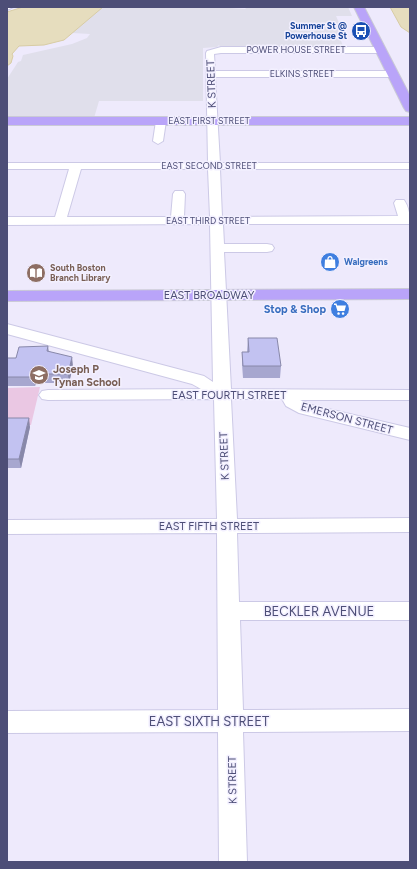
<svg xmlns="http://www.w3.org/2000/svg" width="417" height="869" viewBox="0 0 417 869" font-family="Figtree,sans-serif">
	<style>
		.industrial { fill: #e0dfeb }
		.green { fill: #eac7e3 }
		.water { fill: #e6ddbe; stroke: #d8cca4 }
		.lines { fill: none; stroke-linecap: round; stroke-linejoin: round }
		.minor-casing { stroke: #ccc9e6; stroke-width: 2 }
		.major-casing { stroke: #cacad6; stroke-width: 2 }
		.minor { fill: #fff; fill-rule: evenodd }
		.major { fill: #b9a4f9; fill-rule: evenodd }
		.wall { fill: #a7a7cf }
		.shaded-wall { fill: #8888a9 }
		.building { fill: #c2c2f1; stroke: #8888a9 }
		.labels { text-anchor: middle; stroke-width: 3; stroke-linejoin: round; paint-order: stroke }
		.far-transit-label { font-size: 9px; font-weight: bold; fill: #164399; stroke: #f3f0ff; text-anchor: end }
		.far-street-label { font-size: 9px; fill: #4d4e77; stroke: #f3f0ff }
		.far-shop-label { font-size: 9px; font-weight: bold; fill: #366cbe; stroke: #f3f0ff; text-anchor: start }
		.far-education-label { font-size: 9px; font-weight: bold; fill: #785e54; stroke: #f3f0ff; text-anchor: start }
		.street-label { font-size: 11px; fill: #4d4e77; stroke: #f3f0ff }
		.shop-label { font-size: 11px; font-weight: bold; fill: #366cbe; stroke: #f3f0ff; text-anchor: end }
		.education-label { font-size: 11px; font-weight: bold; fill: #785e54; stroke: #f3f0ff; text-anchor: start }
		.near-street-label { font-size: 13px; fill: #4d4e77; stroke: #f3f0ff }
	</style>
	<rect width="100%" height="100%" fill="#eeeafc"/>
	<path class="industrial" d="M103,7H216L245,9L247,7H348L352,16H336L344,34L339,35L344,49H221L219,45L217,47L203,48V101H99L94,118H7V79L18,62L21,61L23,55L72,44L87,38L90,34L72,33Z"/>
	<path class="green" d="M40,387L31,425H7V388Z"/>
	<g class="water">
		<path d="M23,7H103L64,40L44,45L19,46L12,54L13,56L11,63L7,66V12Z"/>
		<path d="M390,7H410V33L401,27Z"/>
	</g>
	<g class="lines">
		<defs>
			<g id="minor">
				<path d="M7,7H13L7,10Z"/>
				<path d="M221,47H381L385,50L381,53H221L214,54L215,71H393L398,74L393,77H215L220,163H410V169H220L222,217L398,216L394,203L396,200H404C409,207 410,216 410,224H223L224,244H267L272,245L274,248L272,251L267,252H224L231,389L410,390V400H300L311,405L410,428V440L299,413L286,406L282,399H231L237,519L410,518V532L237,533L239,602H410V620H240L243,710L410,709V731L243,732L247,862H219L218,732L7,733V711L218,710L217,533L7,534V520L217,519L214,399L48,400L42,399L39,395L42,391L48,390L201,389L192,384L7,334V324L204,376L213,382L210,224L7,225V217H55L69,169H7V163H208L206,53L207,51ZM81,169H208L210,217H184L185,194L183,191H175L173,194L171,217H67Z"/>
				<path d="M161,118L166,121L163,141L158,144L153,141L156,121Z"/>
			</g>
			<g id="major">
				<path d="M354,7H364L410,96V112L406,111L404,108Z"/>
				<rect x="7" y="117" width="403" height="8"/>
				<path d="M410,289V299L7,301V291Z"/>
			</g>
		</defs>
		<use href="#minor" class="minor-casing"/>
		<use href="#major" class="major-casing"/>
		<use href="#minor" class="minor"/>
		<use href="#major" class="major"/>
	</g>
	<g class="wall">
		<path d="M248,338L281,366L280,378H243L242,364V352H247Z"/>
		<path d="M48,346L49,351L73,366L69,383H36L35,386H7V358H16Z"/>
		<path d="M7,418L30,427L21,468H7Z"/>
	</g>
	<g class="shaded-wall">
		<path d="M72,357L73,366L69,383L68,374Z"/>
		<path d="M35,374L36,383L35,386L34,377Z"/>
		<path d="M29,418L30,427L21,468L19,459Z"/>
	</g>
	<g class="building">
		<path d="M248,338H277L281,366H243L242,352H249Z"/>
		<path d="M48,346L47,351L72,357L68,374H35L34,377H7V358H16L19,347Z"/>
		<path d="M7,418H29L19,459H7Z"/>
	</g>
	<defs>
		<symbol id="bus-disc" viewBox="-11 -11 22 22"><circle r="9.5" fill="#1a4fb4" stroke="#f3f0ff"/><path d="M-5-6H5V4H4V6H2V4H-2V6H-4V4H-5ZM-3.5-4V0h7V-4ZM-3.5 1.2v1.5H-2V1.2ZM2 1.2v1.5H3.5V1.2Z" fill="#fff"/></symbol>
		<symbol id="shop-disc" viewBox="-11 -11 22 22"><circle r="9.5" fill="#3f7fe0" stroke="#f3f0ff"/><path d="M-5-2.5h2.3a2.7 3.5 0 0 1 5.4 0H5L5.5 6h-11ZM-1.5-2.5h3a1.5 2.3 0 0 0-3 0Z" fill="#fff"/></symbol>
		<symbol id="library-disc" viewBox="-11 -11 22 22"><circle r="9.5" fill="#8d6e63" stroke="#f3f0ff"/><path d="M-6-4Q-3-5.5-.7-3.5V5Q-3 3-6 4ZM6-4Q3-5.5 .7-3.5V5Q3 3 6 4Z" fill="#fff"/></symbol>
		<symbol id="supermarket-disc" viewBox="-11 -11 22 22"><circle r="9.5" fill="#3f7fe0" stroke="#f3f0ff"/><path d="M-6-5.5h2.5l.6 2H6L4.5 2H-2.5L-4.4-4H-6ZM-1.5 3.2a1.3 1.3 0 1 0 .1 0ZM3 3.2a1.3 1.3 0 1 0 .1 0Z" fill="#fff"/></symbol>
		<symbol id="school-disc" viewBox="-11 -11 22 22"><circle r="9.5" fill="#8d6e63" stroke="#f3f0ff"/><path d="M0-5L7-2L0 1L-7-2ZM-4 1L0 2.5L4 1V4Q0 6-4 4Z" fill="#fff"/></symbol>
	</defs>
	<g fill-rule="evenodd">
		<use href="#bus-disc" x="350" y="20" width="22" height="22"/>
		<use href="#shop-disc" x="319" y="251" width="22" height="22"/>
		<use href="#library-disc" x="25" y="262" width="22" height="22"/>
		<use href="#supermarket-disc" x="329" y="298" width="22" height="22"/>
		<use href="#school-disc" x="28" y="364" width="22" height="22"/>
	</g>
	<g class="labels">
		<g class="far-transit-label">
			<text x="347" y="29">Summer St @<tspan x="347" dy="10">Powerhouse St</tspan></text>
		</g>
		<g class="far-street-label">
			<text x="296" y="53">POWER HOUSE STREET</text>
			<text x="302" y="77">ELKINS STREET</text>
			<text x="209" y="124">EAST FIRST STREET</text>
			<text x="209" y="169">EAST SECOND STREET</text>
			<text x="208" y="224">EAST THIRD STREET</text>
		</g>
		<g class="far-shop-label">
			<text x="344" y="265">Walgreens</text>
		</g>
		<g class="far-education-label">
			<text x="50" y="271">South Boston<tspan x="50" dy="10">Branch Library</tspan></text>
		</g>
		<g class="street-label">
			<text transform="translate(211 84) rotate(-92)" y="4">K STREET</text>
			<text x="209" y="299">EAST BROADWAY</text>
			<text x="229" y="399">EAST FOURTH STREET</text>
			<text transform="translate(347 418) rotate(15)" y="4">EMERSON STREET</text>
			<text transform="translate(224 456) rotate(-92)" y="4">K STREET</text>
			<text x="209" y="530">EAST FIFTH STREET</text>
			<text transform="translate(232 780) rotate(-91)" y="4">K STREET</text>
		</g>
		<g class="shop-label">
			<text x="326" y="313">Stop &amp; Shop</text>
		</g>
		<g class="education-label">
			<text x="53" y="373">Joseph P<tspan x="53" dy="13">Tynan School</tspan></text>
		</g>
		<g class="near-street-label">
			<text x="319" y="616">BECKLER AVENUE</text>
			<text x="209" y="726">EAST SIXTH STREET</text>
		</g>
	</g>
	<rect width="417" height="869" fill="none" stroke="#4d4e77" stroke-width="16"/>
</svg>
